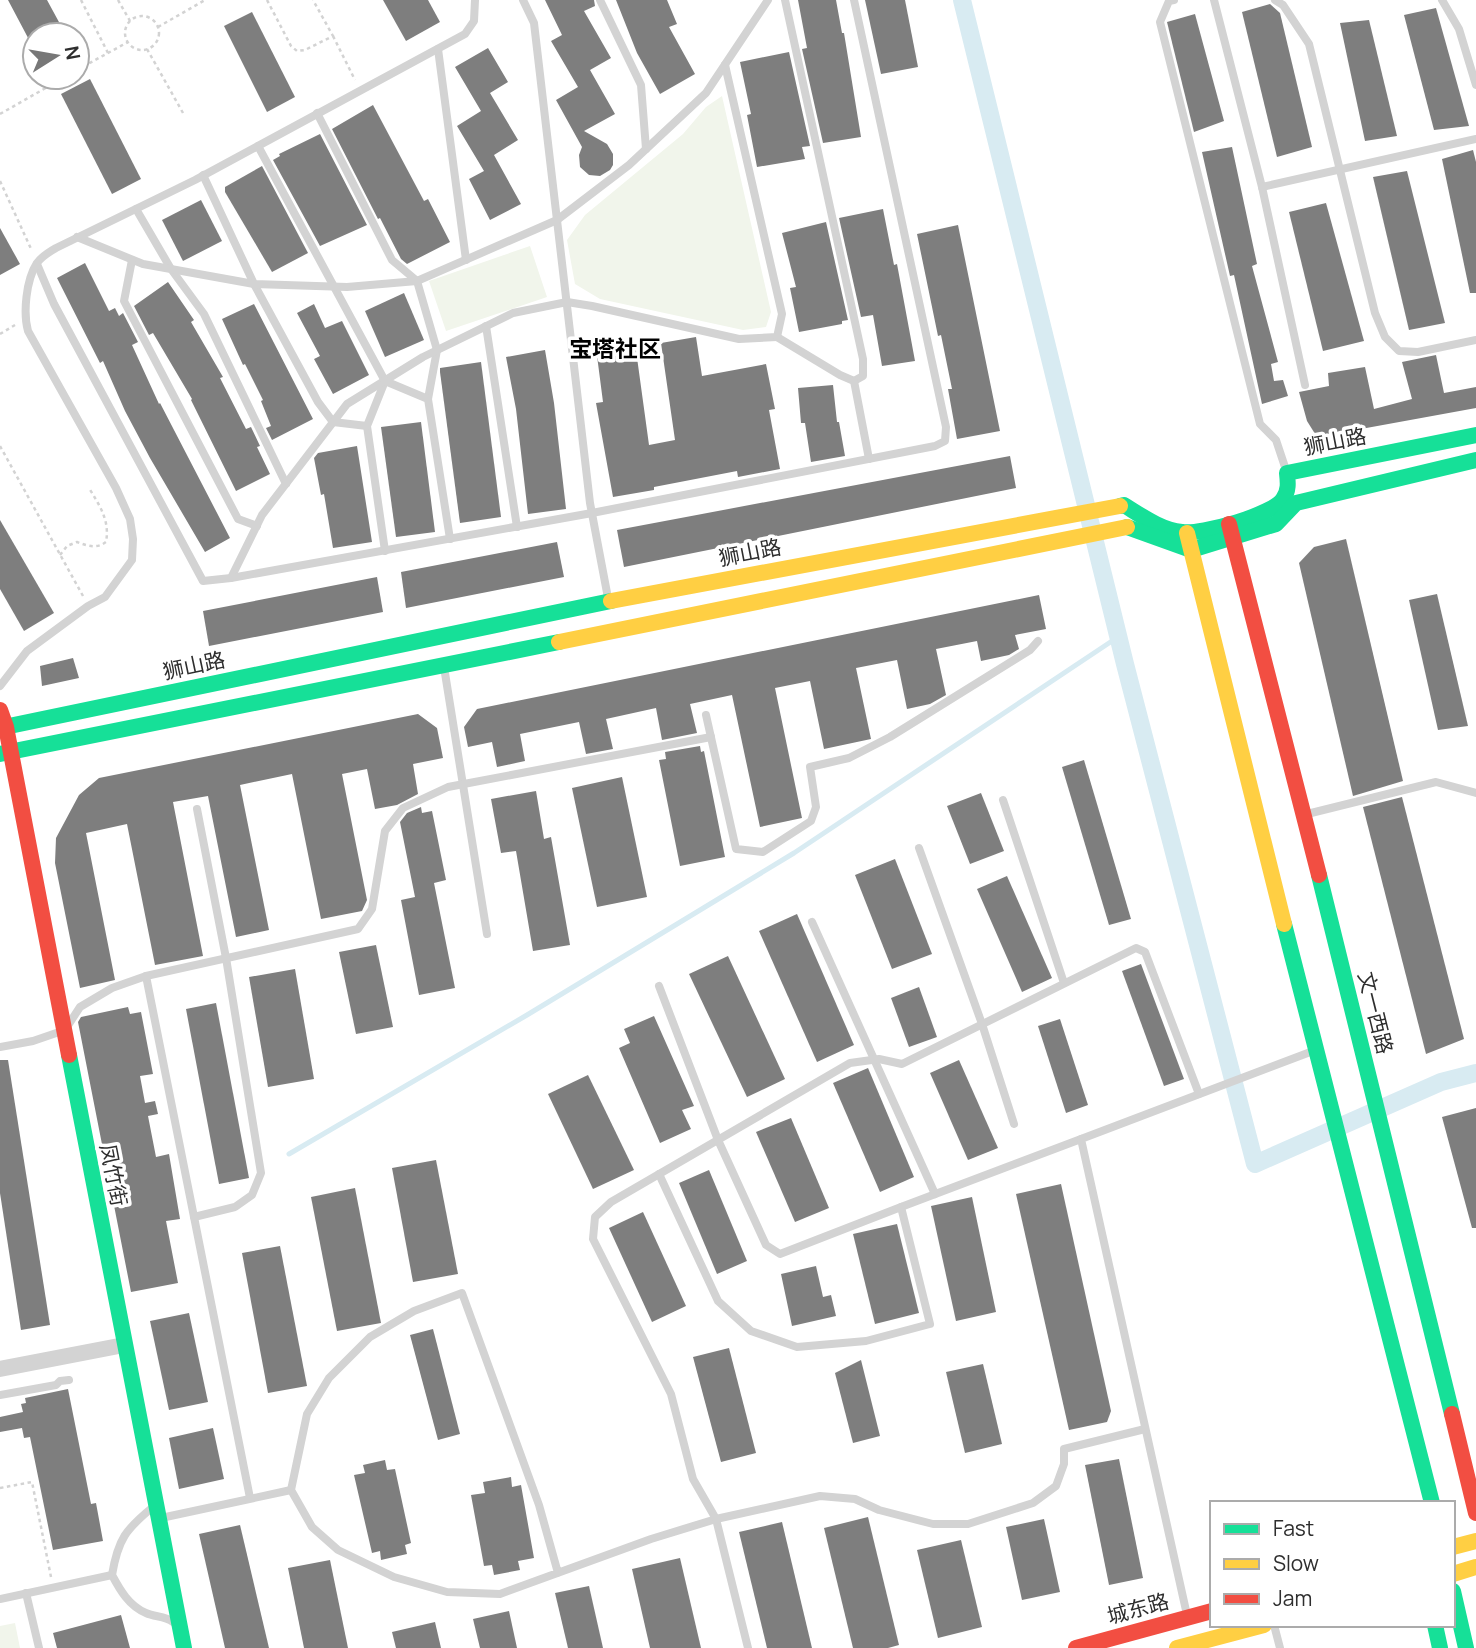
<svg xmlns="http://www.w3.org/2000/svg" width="1476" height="1648" viewBox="0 0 1476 1648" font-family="Manrope,'Noto Sans SC',sans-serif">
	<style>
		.green { fill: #f1f5eb }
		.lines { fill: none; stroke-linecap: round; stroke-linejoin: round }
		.stream { stroke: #d8ebf2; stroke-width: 5 }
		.canal { stroke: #d8ebf2; stroke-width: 18 }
		.building { fill: #7e7e7e }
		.path { stroke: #d3d3d3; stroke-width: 2.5; stroke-dasharray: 3.5 3.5; stroke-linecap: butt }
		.lane { stroke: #d3d3d3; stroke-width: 8 }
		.street { stroke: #d3d3d3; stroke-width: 16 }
		.fast { stroke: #16e098; stroke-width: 16 }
		.slow { stroke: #ffcf43; stroke-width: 16 }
		.jam { stroke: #f24e42; stroke-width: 16 }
		.labels { text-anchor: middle; stroke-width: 7; stroke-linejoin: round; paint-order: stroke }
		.street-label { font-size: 21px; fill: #2e2e2e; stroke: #fff }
		.neighbourhood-label { font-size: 23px; font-weight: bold; fill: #000; stroke: #fff }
	</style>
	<rect width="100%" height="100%" fill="#fff"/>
	<g class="green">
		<path d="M722,96L771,312L766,327L743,330L600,299L575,284L567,240L585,215L683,134L706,107Z"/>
		<path d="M530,246L547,297L446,331L429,281Z"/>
		<path d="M15,1623L20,1648H0V1626Z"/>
	</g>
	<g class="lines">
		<path class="stream" d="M289,1154L527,1015L794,853L1118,637"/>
		<path class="canal" d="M962,0L1125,664L1255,1164L1441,1082L1476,1073"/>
	</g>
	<g class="building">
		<path d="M8,0H47L66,35H35V51Z"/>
		<path d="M383,0H428L440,22L406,41Z"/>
		<path d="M545,0H594L595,6L584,11L611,58L590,70L615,114L584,131L607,144L613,154V165L610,170L600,176L589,175L580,167L579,155L582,147L556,100L578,87L551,41L562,35Z"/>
		<path d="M616,0H667L677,24L669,27L695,74L660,94L637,53Z"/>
		<path d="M798,0H836L842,33H844L861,137L823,143L802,49L807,48Z"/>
		<path d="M865,0H905L918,67L881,74Z"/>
		<path d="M1270,4L1280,13L1312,147L1277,157L1242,12Z"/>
		<path d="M1436,8L1469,126L1434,130L1404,15Z"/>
		<path d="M252,12L295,97L267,112L224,26Z"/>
		<path d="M1195,14L1224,121L1194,132L1167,22Z"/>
		<path d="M1369,20L1397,136L1365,141L1340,23Z"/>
		<path d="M488,48L508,82L490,93L518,140L494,155L521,204L490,220L469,179L484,171L457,126L481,111L455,67Z"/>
		<path d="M789,52L810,146L802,147L805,159L757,167L747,115L751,114L740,62Z"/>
		<path d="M90,79L141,179L112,194L61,94Z"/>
		<path d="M373,105L424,201L428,199L450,242L407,264L401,259L380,218L378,219L332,129Z"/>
		<path d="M320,134L367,225L320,246L273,160L280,156L279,154Z"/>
		<path d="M1232,147L1257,264L1252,266L1278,362L1271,364L1274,381L1283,380L1288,396L1262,404L1234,275L1230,276L1202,152Z"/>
		<path d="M1473,150L1476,162V293H1470L1442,159Z"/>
		<path d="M262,166L308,253L272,272L225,192V187Z"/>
		<path d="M1407,171L1445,323L1409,330L1373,177Z"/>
		<path d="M201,200L222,241L183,261L162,220Z"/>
		<path d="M1326,203L1364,341L1323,351L1289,212Z"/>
		<path d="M883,209L894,265L897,264L915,361L882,366L873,315L861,317L839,218Z"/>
		<path d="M826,222L848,320L842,321V324L799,332L790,288L796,287L782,233Z"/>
		<path d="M958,225L1000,431L957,439L948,389H952L941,335L938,336L917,234Z"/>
		<path d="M0,228L20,264L0,275Z"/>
		<path d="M85,263L109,311L115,308L119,316L123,313L138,342L132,345L159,404L160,403L230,538L205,552L150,458L125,411L103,361L100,363L57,278Z"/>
		<path d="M168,282L194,320L191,322L223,377L220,378L246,429L251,427L260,446L257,447L270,474L236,491L191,400L192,399L153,333L149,335L134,306Z"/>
		<path d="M404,293L424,340L385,357L365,311Z"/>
		<path d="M254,304L313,419L272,440L266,428L271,426L261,401L263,400L245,364L243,365L222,319Z"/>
		<path d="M314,304L325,328L342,321L369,375L333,394L314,359L320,356L297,313Z"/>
		<path d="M696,337L702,376L766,364L775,409L769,410L780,469L738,477L737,471L654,487V490L613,497L596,403L603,402L596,348L635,343L649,445L675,440L661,343Z"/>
		<path d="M545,350L554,403L566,509L528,514L516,409L506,357Z"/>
		<path d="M1436,355L1444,393L1476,387V408L1317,437L1307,421L1299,392L1329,386L1328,373L1365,367L1374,409L1412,399L1402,362Z"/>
		<path d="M481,362L501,517L460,523L440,372V368Z"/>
		<path d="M833,385L837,422H839L845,456L811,462L805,423H801L798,388Z"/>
		<path d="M421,422L435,532L396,537L381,427Z"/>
		<path d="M357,446L372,542L333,548L324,494L321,495L314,458L318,453Z"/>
		<path d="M1010,456L1016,488L624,567L617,530Z"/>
		<path d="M0,520L54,613L24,631L0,589Z"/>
		<path d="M1346,539L1403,781L1353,796L1299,563L1314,547Z"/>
		<path d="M557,542L564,577L406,608L401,572Z"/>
		<path d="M377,577L383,612L209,646L203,611Z"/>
		<path d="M1437,594L1468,726L1438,730L1409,600Z"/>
		<path d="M1039,595L1046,629L1015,635L1019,649L1009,655L981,661L977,641L936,649L946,695L930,704L907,709L897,660L856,668L871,739L824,749L810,681L775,688L802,818L760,827L732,695L690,704L697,733L662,740L656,708L606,719L613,749L586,754L579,722L520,734L525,761L497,767L492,742L468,747L464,727L477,709Z"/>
		<path d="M73,658L79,678L42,686L40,666Z"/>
		<path d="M418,714L437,728L443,758L413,764L418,794L397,805L375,809L367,769L342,774L367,900L362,911L321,919L292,774L240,785L269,930L236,937L208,796L173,802L203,956L155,965L127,824L86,833L115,980L80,988L55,863L56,838L79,795L99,778Z"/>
		<path d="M700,746L701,752L704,751L725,857L680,866L659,760L666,759L665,752Z"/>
		<path d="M1084,760L1131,919L1109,925L1062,767Z"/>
		<path d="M622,777L647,897L597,907L572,788Z"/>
		<path d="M536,791L544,839L551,837L570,945L533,951L516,851L501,853L491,799Z"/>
		<path d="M981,793L1004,851L970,864L947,806Z"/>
		<path d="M1402,797L1464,1039L1426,1054L1363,807Z"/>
		<path d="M421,807L422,813L432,811L446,880L434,883L455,988L419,995L401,900L415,897L400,822L407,813Z"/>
		<path d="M895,859L932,954L892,969L855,875Z"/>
		<path d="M1007,876L1052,978L1022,992L977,889Z"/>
		<path d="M797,914L854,1045L817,1062L759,931Z"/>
		<path d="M376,945L393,1027L356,1034L339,952Z"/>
		<path d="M728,956L785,1079L747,1097L689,974Z"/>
		<path d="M1141,964L1184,1079L1164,1086L1122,971Z"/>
		<path d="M295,969L314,1079L268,1087L249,977Z"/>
		<path d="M919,987L937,1037L909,1047L891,998Z"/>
		<path d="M216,1003L249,1178L219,1184L186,1009Z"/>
		<path d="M128,1007L130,1014L141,1012L153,1074L140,1076L145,1103L155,1101L158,1114L148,1116L156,1157L169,1154L180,1219L166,1221L178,1283L131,1292L78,1022L81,1017Z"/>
		<path d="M654,1016L694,1106L682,1110L691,1129L660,1143L619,1048L630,1043L624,1029Z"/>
		<path d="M1060,1019L1088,1105L1066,1113L1038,1026Z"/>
		<path d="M0,1060H8L50,1325L21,1330L0,1193Z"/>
		<path d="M959,1060L998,1148L968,1160L930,1073Z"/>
		<path d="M868,1068L914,1177L880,1192L833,1083Z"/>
		<path d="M588,1075L634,1170L593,1189L548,1094Z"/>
		<path d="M1476,1108V1228H1472L1442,1117Z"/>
		<path d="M791,1118L829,1208L795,1222L756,1132Z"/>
		<path d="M436,1160L458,1274L413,1282L392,1168Z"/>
		<path d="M709,1170L747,1261L717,1274L679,1183Z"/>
		<path d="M1061,1184L1111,1411L1107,1422L1069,1430L1016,1194Z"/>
		<path d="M355,1188L381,1323L337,1331L311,1197Z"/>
		<path d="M972,1197L996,1312L956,1321L931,1206Z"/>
		<path d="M643,1212L686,1306L652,1322L609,1228Z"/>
		<path d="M897,1224L919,1313L875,1324L853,1234Z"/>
		<path d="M280,1246L307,1386L268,1393L242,1253Z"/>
		<path d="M816,1266L823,1297L831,1295L836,1316L792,1326L781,1274Z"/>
		<path d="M189,1313L208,1402L169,1410L150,1321Z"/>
		<path d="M433,1329L460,1434L438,1440L410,1335Z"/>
		<path d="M729,1348L756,1453L721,1462L693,1357Z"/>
		<path d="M861,1360L880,1436L853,1443L835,1373Z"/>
		<path d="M983,1364L1002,1444L965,1453L946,1372Z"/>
		<path d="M68,1389L91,1504L96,1503L103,1541L53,1550L30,1437L24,1438L22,1428L0,1432V1417L23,1412L21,1404L26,1403L25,1398Z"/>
		<path d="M213,1428L224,1479L179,1489L169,1438Z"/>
		<path d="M1119,1459L1143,1578L1109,1585L1085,1465Z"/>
		<path d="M385,1460L387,1470L395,1469L411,1543L405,1545L407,1554L381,1560L380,1551L372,1553L354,1475L365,1473L363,1465Z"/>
		<path d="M511,1477L512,1487L521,1485L534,1558L518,1561L520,1570L494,1575L492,1565L484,1566L471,1495L485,1493L483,1482Z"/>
		<path d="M868,1517L899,1645L888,1648H853L824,1528Z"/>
		<path d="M1044,1519L1060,1592L1022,1600L1006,1527Z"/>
		<path d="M782,1522L812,1648H767L739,1532Z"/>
		<path d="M240,1525L269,1648H225L199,1534Z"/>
		<path d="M961,1540L982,1627L938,1638L917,1550Z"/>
		<path d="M680,1558L701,1648H650L632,1569Z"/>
		<path d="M330,1560L348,1648H304L288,1568Z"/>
		<path d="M589,1586L603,1648H568L555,1593Z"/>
		<path d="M509,1611L517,1648H480L473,1619Z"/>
		<path d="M121,1615L130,1648H57L53,1633Z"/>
		<path d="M435,1622L441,1648H396L392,1632Z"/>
	</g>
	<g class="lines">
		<g class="path">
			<path d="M81,0L108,53"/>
			<path d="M118,0L130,21"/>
			<path d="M267,0L291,46L297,51L305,50L333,36L313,0"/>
			<circle cx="142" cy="33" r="17"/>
			<path d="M158,27L205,0"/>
			<path d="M333,36L355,80"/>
			<path d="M147,49L183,113"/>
			<path d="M77,70L128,42"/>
			<path d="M0,114L65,77"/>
			<path d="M0,181L32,251"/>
			<path d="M0,334L15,325"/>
			<path d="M0,446L83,596"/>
			<path d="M60,555L67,546L77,542C88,546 97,549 106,542C110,521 100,506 89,488"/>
			<path d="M0,1488L32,1482L51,1577"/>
		</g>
		<g class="lane">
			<path d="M523,0L534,23L590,503L608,598"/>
			<path d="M600,0L641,85L646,149"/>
			<path d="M1174,0L1169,1L1160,22L1260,424L1276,440L1286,470"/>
			<path d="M1214,0L1262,187L1305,385"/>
			<path d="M1275,0L1283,5L1309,44L1375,313L1385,337L1399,351L1418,352L1476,340"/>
			<path d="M1442,0L1459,29L1476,85"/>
			<path d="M438,49L466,260"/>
			<path d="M317,113L392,260L417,281L437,350L428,399"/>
			<path d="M258,146L385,381L367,426L385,551"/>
			<path d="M203,175L254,284L318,402L333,422L367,426"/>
			<path d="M1262,187L1476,139"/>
			<path d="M136,209L171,269L204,314L286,484"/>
			<path d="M77,237L143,264L254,284L347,287L417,281L557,220L629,165L706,93L768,0"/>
			<path d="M132,260L124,301L238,519L257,526"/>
			<path d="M37,264L54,304L203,581L231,578L262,515L347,404L423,357L513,313L567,302L592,306L739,339L777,337L782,314L725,65"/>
			<path d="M486,326L517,527"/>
			<path d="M777,337L840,375L854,381L863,376V359L785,0"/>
			<path d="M385,381L428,399L450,539"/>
			<path d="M854,381L869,459"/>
			<path d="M231,578L592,513L935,446L945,441L946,427L854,0"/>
			<path d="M444,667L487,934"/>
			<path d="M0,686L27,651L88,606L105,597L132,560L133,539L130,519L116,488L28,331C23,313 26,280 37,263C42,256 49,252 56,248L195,180L465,34L474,21L475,0"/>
			<path d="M706,715L736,849L763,852L811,821L816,807L810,767L849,758L890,737L1030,650L1038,641"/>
			<path d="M1003,800L1064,983"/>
			<path d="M1307,814L1436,782L1476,793"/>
			<path d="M919,848L982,1024L1014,1124"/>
			<path d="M812,922L935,1194"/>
			<path d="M146,976L250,1498"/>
			<path d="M659,986L718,1140L766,1245L780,1254L901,1207"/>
			<path d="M0,1047L33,1041L65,1030L80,1007L112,988L146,976L358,929L372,909L385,831L403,808L448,787L711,737"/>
			<path d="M659,1174L718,1301L751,1331L797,1347L866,1341L930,1324L901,1207L1081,1139"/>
			<path d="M194,1217L235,1207L252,1195L261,1173L226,958L197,809"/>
			<path d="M0,1395L56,1385L60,1381L69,1380"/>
			<path d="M153,1507C126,1529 118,1539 112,1575C120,1590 129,1606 146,1613C155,1617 165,1616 173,1622"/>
			<path d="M161,1518L291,1490"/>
			<path d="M558,1573L539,1505L462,1293L414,1311L370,1337L329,1378L307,1414L291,1490L312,1527L338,1550L394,1577L447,1592L500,1594L651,1539L716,1519L820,1496L855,1499L879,1510L933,1524H968L1033,1503L1056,1486L1064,1464V1449L1145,1429"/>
			<path d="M26,1593L39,1648"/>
			<path d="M0,1599L112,1575"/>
			<path d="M1187,1615L1081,1139L1313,1051"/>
			<path d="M1274,1625L1280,1648"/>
			<path d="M748,1648L716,1519L693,1479L671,1394L593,1239L595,1217L611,1202L850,1063L879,1059L902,1064L1136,948L1145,952L1199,1094"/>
		</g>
		<path class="street" d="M0,1369L124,1345"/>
		<g class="fast">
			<path d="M1120,506L1124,505C1142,516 1161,530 1182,532C1201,535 1273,515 1283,499C1289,491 1288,482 1287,473L1476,435"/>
			<path d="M1127,527L1191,550L1276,524L1296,503L1476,460"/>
			<path d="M0,728L611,601"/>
			<path d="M0,754L559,642"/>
			<path d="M1319,875L1452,1414"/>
			<path d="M1284,924L1432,1503"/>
			<path d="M69,1055L184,1648"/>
			<path d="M1453,1591L1466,1648"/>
			<path d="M1435,1625L1440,1648"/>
		</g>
		<g class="slow">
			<path d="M1187,533L1284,924"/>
			<path d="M611,601L1120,506"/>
			<path d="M559,642L1127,527"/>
			<path d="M1453,1547L1476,1541"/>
			<path d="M1453,1574L1476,1567"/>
			<path d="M1177,1648L1264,1625"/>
		</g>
		<g class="jam">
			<path d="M1229,524L1319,875"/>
			<path d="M0,710L6,727L69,1055"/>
			<path d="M1452,1414L1476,1513"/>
			<path d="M1076,1648L1212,1611"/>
		</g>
	</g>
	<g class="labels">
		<g class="street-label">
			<text transform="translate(1335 442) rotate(-11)" y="7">狮山路</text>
			<text transform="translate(750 553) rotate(-11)" y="7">狮山路</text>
			<text transform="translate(194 666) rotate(-12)" y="7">狮山路</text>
			<text transform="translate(1375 1013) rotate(76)" y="7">文一西路</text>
			<text transform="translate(113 1175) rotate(79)" y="7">凤竹街</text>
			<text transform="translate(1138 1609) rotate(-15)" y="7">城东路</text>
		</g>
		<g class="neighbourhood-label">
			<text x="615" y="357">宝塔社区</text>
		</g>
	</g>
	<rect x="1210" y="1501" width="245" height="126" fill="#ffffff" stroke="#ababab" stroke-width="2"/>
	<rect x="1224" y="1524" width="35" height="10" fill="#16e098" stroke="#ababab" stroke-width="2"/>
	<text x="1273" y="1536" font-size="21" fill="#2e2e2e">Fast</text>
	<rect x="1224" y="1559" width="35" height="10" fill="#ffcf43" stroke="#ababab" stroke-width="2"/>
	<text x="1273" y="1571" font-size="21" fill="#2e2e2e">Slow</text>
	<rect x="1224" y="1594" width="35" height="10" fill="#f24e42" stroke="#ababab" stroke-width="2"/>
	<text x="1273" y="1606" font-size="21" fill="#2e2e2e">Jam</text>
	<g transform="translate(56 56) rotate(79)"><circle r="33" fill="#ffffff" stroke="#ababab" stroke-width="2"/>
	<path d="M0-5L12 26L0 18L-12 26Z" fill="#777777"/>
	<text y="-10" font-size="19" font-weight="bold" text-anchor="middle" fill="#2e2e2e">N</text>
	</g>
</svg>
